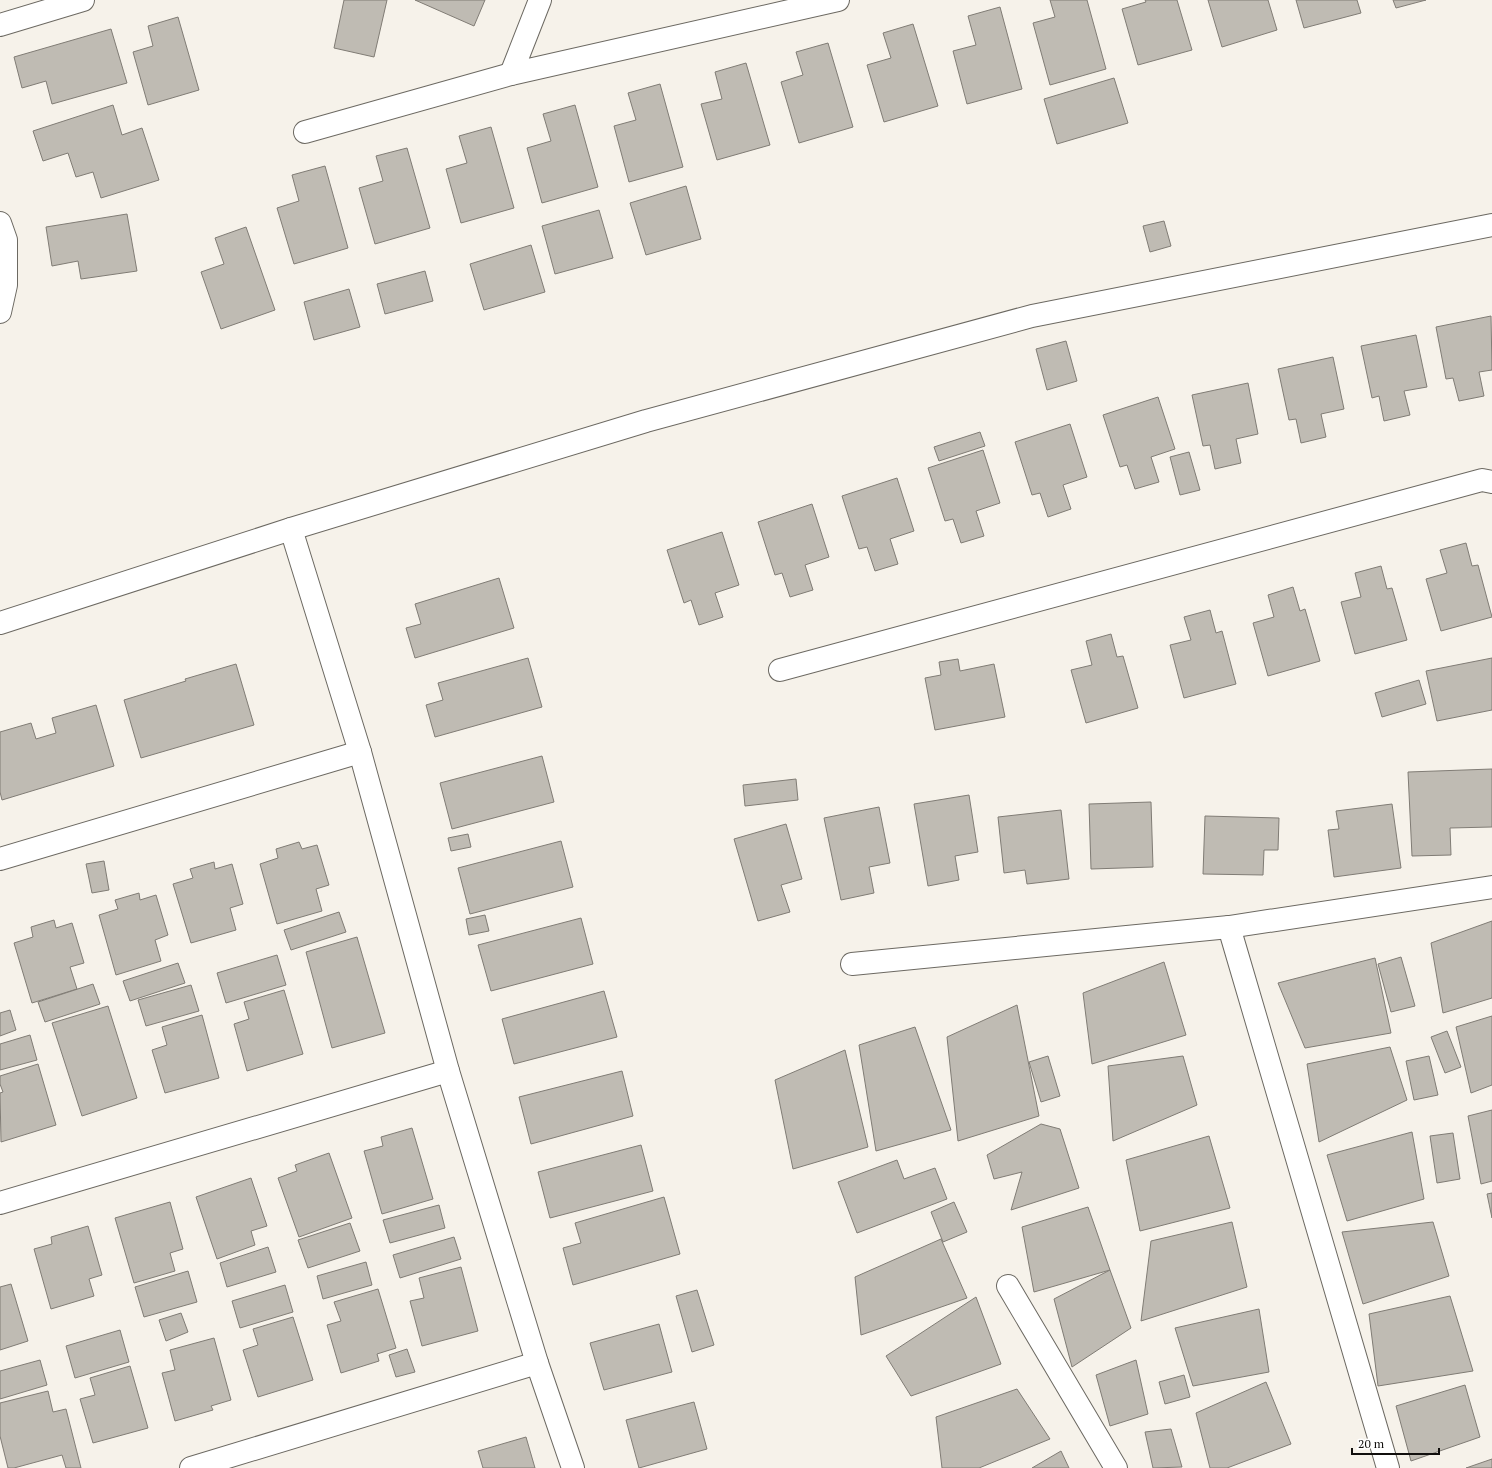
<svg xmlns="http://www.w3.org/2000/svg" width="1492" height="1468" viewBox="0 0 1492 1468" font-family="'PT Serif',serif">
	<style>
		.building { fill: #bfbbb3; stroke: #807c75 }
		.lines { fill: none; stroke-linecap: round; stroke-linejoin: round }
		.street-casing { stroke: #6c6962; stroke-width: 24 }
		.secondary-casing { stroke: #6c6962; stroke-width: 24 }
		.street { stroke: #fff; stroke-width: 22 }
		.secondary { stroke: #fff; stroke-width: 22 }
	</style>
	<rect width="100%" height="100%" fill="#f6f2ea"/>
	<g class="building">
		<path d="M344,0H387L374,57L334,48Z"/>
		<path d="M415,0H485L474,26Z"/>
		<path d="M1050,0H1087L1106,69L1050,85L1033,23L1055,17Z"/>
		<path d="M1145,0H1177L1192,50L1138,65L1122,9L1146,2Z"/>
		<path d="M1208,0H1268L1277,30L1222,47Z"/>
		<path d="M1296,0H1357L1361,13L1304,28Z"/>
		<path d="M1393,0H1426L1396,8Z"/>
		<path d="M1000,7L1022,89L967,104L953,51L976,45L968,16Z"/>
		<path d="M178,17L199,90L148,105L133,52L153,46L148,26Z"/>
		<path d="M913,24L938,106L884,122L867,65L891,58L883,33Z"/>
		<path d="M111,29L127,83L52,104L46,81L22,88L14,57Z"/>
		<path d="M828,43L853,127L799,143L781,82L803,75L796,52Z"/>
		<path d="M746,63L770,145L717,160L701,104L722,99L715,72Z"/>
		<path d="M1114,78L1128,123L1057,144L1044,99Z"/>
		<path d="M660,84L683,167L629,182L614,126L636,120L628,93Z"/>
		<path d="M113,105L122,135L142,128L159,180L101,198L93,172L76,177L68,153L43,161L33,131Z"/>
		<path d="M575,105L598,187L542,203L527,148L551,141L543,114Z"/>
		<path d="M491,127L514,208L461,223L446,169L467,163L459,136Z"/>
		<path d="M407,148L430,228L375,244L359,188L383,181L376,156Z"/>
		<path d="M325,166L348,248L294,264L277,208L299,201L292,175Z"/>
		<path d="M686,186L701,239L646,255L630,203Z"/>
		<path d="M599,210L613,258L555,274L542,226Z"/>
		<path d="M127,214L137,271L81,279L78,261L52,266L46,227Z"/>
		<path d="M1164,221L1171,246L1150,252L1143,226Z"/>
		<path d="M246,227L275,310L221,329L201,272L224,264L215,238Z"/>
		<path d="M531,245L545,292L484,310L470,264Z"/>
		<path d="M425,271L433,301L385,314L377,284Z"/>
		<path d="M349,289L360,327L314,340L304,302Z"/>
		<path d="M1491,316L1492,370L1479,372L1484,396L1459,401L1453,378L1446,379L1436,327Z"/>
		<path d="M1416,335L1427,387L1404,391L1410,415L1384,421L1379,396L1372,398L1361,346Z"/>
		<path d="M1066,341L1077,381L1047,390L1036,349Z"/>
		<path d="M1333,357L1344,409L1321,414L1326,437L1301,443L1296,419L1289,420L1278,369Z"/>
		<path d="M1248,383L1258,434L1236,439L1241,463L1215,469L1210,445L1203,446L1192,395Z"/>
		<path d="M1158,397L1175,449L1151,457L1159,482L1135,489L1127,465L1120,467L1103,415Z"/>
		<path d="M1070,424L1087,477L1063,485L1071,509L1048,517L1040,493L1032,495L1015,442Z"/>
		<path d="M980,432L985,446L939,461L934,447Z"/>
		<path d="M983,450L1000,503L976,511L984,536L961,543L953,519L945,521L928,468Z"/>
		<path d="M1189,452L1200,490L1180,495L1170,457Z"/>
		<path d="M897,478L914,531L890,539L898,564L875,571L867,547L859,549L842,496Z"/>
		<path d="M812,504L829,557L805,565L813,590L790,597L782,573L775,575L758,522Z"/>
		<path d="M722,532L739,585L715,593L723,617L699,625L691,600L684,603L667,550Z"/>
		<path d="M1466,543L1472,566L1478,565L1492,617L1441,631L1426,579L1447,573L1440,550Z"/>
		<path d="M1381,566L1387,589L1392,588L1407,640L1355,654L1341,602L1361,597L1355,573Z"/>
		<path d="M499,578L514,628L415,658L406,628L421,624L415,604Z"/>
		<path d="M1293,587L1300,611L1305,609L1320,661L1268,676L1253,623L1274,617L1268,595Z"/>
		<path d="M1210,610L1216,633L1222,631L1236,684L1184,698L1170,645L1191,640L1184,617Z"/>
		<path d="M1111,634L1117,657L1123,656L1138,708L1086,723L1071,670L1092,665L1086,641Z"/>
		<path d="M528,658L542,707L435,737L426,705L443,700L438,683Z"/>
		<path d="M1492,658V710L1437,721L1426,671Z"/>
		<path d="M958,659L960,671L994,664L1005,717L935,730L925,678L941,675L939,662Z"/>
		<path d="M236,664L254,725L141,758L124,700L186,681L185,679Z"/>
		<path d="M1419,680L1426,704L1382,717L1375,693Z"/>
		<path d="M96,705L114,766L2,800L0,792V732L31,723L36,739L56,733L52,718Z"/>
		<path d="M542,756L554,802L452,829L440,783Z"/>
		<path d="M1492,769V827L1450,828L1451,855L1412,856L1408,772Z"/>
		<path d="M796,779L798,800L745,806L743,785Z"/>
		<path d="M969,795L978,852L955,856L959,880L928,886L914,804Z"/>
		<path d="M1151,802L1153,867L1091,869L1089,804Z"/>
		<path d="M1392,804L1401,868L1334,877L1328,830L1339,829L1336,811Z"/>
		<path d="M879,807L890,863L869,867L874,893L841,900L824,818Z"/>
		<path d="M1061,810L1069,879L1027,884L1025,870L1004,873L998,817Z"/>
		<path d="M1205,816L1279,818L1278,850H1264L1263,875L1203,874Z"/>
		<path d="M786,824L802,879L781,885L790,912L758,921L734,839Z"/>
		<path d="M468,834L471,847L451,851L448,838Z"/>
		<path d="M561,841L573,887L470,914L458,868Z"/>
		<path d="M299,842L302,849L317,845L329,885L316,889L322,911L277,924L260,864L278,858L276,849Z"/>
		<path d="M104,861L109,890L92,893L86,864Z"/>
		<path d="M214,862L215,869L232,864L243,904L230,908L236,930L191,943L173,884L193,878L190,869Z"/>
		<path d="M139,893L140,900L156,895L168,935L155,940L161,961L116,975L99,915L118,909L115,900Z"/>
		<path d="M339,912L346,932L291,950L284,930Z"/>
		<path d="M485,915L489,931L469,935L466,919Z"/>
		<path d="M581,918L593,964L491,991L478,945Z"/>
		<path d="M54,920L56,928L72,923L84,963L70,967L77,989L32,1003L14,943L33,937L31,927Z"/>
		<path d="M1492,921V998L1443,1013L1431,943Z"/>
		<path d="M357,937L385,1033L332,1048L306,952Z"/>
		<path d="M277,955L286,985L226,1003L217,973Z"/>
		<path d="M1401,957L1415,1006L1391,1012L1378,964Z"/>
		<path d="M1375,958L1391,1033L1305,1048L1278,983Z"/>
		<path d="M1164,962L1186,1035L1092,1064L1083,993Z"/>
		<path d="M178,963L185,983L130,1001L123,981Z"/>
		<path d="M93,984L100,1004L45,1022L38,1002Z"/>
		<path d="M191,985L199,1011L146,1026L138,1000Z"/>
		<path d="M284,990L303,1054L247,1071L234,1024L249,1019L244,1002Z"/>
		<path d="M604,991L617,1037L514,1064L502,1019Z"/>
		<path d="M1017,1005L1039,1116L958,1141L947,1037Z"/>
		<path d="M108,1006L137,1098L82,1116L52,1023Z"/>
		<path d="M10,1010L16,1030L0,1036V1013Z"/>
		<path d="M202,1015L219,1078L165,1093L152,1050L167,1045L162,1027Z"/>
		<path d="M1492,1016V1085L1471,1093L1456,1027Z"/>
		<path d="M915,1027L951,1130L876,1151L859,1045Z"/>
		<path d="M1447,1031L1461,1067L1445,1073L1431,1037Z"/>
		<path d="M30,1035L37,1060L0,1070V1044Z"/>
		<path d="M1390,1047L1407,1100L1319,1142L1307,1064Z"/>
		<path d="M845,1050L868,1147L793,1169L775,1080Z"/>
		<path d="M1048,1056L1060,1096L1041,1102L1029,1062Z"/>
		<path d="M1183,1056L1197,1105L1113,1141L1108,1066Z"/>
		<path d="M1429,1056L1438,1095L1414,1100L1406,1061Z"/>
		<path d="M38,1064L56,1125L1,1142L0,1093L3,1092L0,1084V1076Z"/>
		<path d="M622,1071L633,1116L531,1144L519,1097Z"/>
		<path d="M1492,1110V1181L1481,1184L1468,1116Z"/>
		<path d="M1041,1124L1060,1129L1079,1188L1011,1210L1022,1172L994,1179L987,1155Z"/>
		<path d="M412,1128L433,1199L382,1214L364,1151L383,1146L381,1137Z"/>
		<path d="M1412,1132L1424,1199L1347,1221L1327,1155Z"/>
		<path d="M1453,1133L1460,1179L1437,1183L1430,1136Z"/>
		<path d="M1209,1136L1230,1208L1140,1231L1126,1160Z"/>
		<path d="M641,1145L653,1191L550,1218L538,1172Z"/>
		<path d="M329,1153L352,1218L299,1237L278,1178L297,1171L295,1165Z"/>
		<path d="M897,1160L904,1179L935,1168L947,1199L857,1233L838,1182Z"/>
		<path d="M251,1178L267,1226L251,1231L255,1245L217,1259L196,1197Z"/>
		<path d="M1492,1193V1218L1487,1194Z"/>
		<path d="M664,1197L680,1254L573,1285L563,1248L581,1243L575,1223Z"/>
		<path d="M170,1202L183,1249L170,1253L175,1271L134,1283L115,1218Z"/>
		<path d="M954,1202L967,1232L943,1242L931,1212Z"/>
		<path d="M439,1205L445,1228L390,1243L383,1220Z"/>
		<path d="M1088,1207L1110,1270L1034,1292L1022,1227Z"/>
		<path d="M1232,1222L1247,1287L1141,1321L1151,1241Z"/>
		<path d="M1433,1222L1449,1276L1363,1304L1342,1232Z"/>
		<path d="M350,1223L360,1251L308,1268L298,1240Z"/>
		<path d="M88,1226L102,1275L89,1279L94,1296L51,1309L34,1249L52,1244L51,1237Z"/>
		<path d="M454,1237L461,1259L400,1278L393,1255Z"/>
		<path d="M941,1239L967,1298L861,1335L855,1277Z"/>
		<path d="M268,1247L276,1272L227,1287L220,1263Z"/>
		<path d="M366,1262L372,1285L323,1299L317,1276Z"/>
		<path d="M461,1267L478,1331L422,1346L410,1301L424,1298L419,1278Z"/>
		<path d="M1110,1270L1131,1328L1072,1367L1054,1299Z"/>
		<path d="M188,1271L197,1302L144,1317L135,1287Z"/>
		<path d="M11,1284L28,1341L0,1350V1287Z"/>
		<path d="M285,1285L293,1312L240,1328L232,1301Z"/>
		<path d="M378,1289L396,1348L377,1354L379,1361L341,1373L327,1325L341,1321L334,1302Z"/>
		<path d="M697,1290L714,1345L692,1352L676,1296Z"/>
		<path d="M1450,1296L1473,1371L1378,1386L1369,1314Z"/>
		<path d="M976,1297L1001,1364L911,1396L886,1356Z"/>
		<path d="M1259,1309L1269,1372L1193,1386L1175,1328Z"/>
		<path d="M181,1313L188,1332L166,1341L159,1320Z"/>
		<path d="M293,1317L313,1380L258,1397L243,1350L258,1345L253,1329Z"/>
		<path d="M659,1324L672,1372L604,1390L590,1343Z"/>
		<path d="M120,1330L129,1362L75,1378L66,1346Z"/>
		<path d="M214,1338L231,1400L211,1406L213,1410L175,1421L162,1373L175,1370L170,1350Z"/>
		<path d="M407,1349L415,1372L396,1377L389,1355Z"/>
		<path d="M40,1360L47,1385L0,1399V1371Z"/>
		<path d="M1136,1360L1148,1414L1110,1426L1096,1375Z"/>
		<path d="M130,1366L148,1428L93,1443L80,1399L95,1395L90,1378Z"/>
		<path d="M1184,1375L1190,1397L1165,1404L1159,1382Z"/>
		<path d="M1266,1382L1291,1444L1227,1468H1210L1196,1413Z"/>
		<path d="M1465,1385L1480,1437L1411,1461L1396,1406Z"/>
		<path d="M1017,1389L1050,1439L979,1468H942L936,1417Z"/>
		<path d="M48,1391L53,1412L66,1409L81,1468H66L62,1455L14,1468H8L0,1436V1403Z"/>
		<path d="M694,1402L707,1449L639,1468L626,1420Z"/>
		<path d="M1171,1429L1182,1467L1153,1468L1145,1432Z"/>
		<path d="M526,1437L535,1468H483L478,1451Z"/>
		<path d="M1061,1451L1069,1468H1032Z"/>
		<path d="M1492,1459V1468H1466Z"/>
	</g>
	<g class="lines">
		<defs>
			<g id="street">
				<path d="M540,0L511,74L838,0"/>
				<path d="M0,25L83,0"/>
				<path d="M305,132L511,74"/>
				<path d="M0,223L6,240V285L0,312"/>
				<path d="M291,529L360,752L448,1071L537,1363L573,1468"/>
				<path d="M780,670L1482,480L1492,482"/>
				<path d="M0,859L360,752"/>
				<path d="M1229,927L1388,1468"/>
				<path d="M852,964L1229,927L1492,887"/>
				<path d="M0,1203L448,1071"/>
				<path d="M1008,1286L1116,1468"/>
				<path d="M191,1468L537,1363"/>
			</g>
			<path id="secondary" d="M0,623L291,529L646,421L1032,316L1492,225"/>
		</defs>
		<use href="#street" class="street-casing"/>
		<use href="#secondary" class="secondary-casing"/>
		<use href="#street" class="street"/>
		<use href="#secondary" class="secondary"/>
	</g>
	<path d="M1352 1448v6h87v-6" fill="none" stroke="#110f0d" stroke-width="2"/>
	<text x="1358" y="1448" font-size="12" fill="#110f0d" stroke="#ffffff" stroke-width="3" paint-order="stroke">20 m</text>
</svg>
